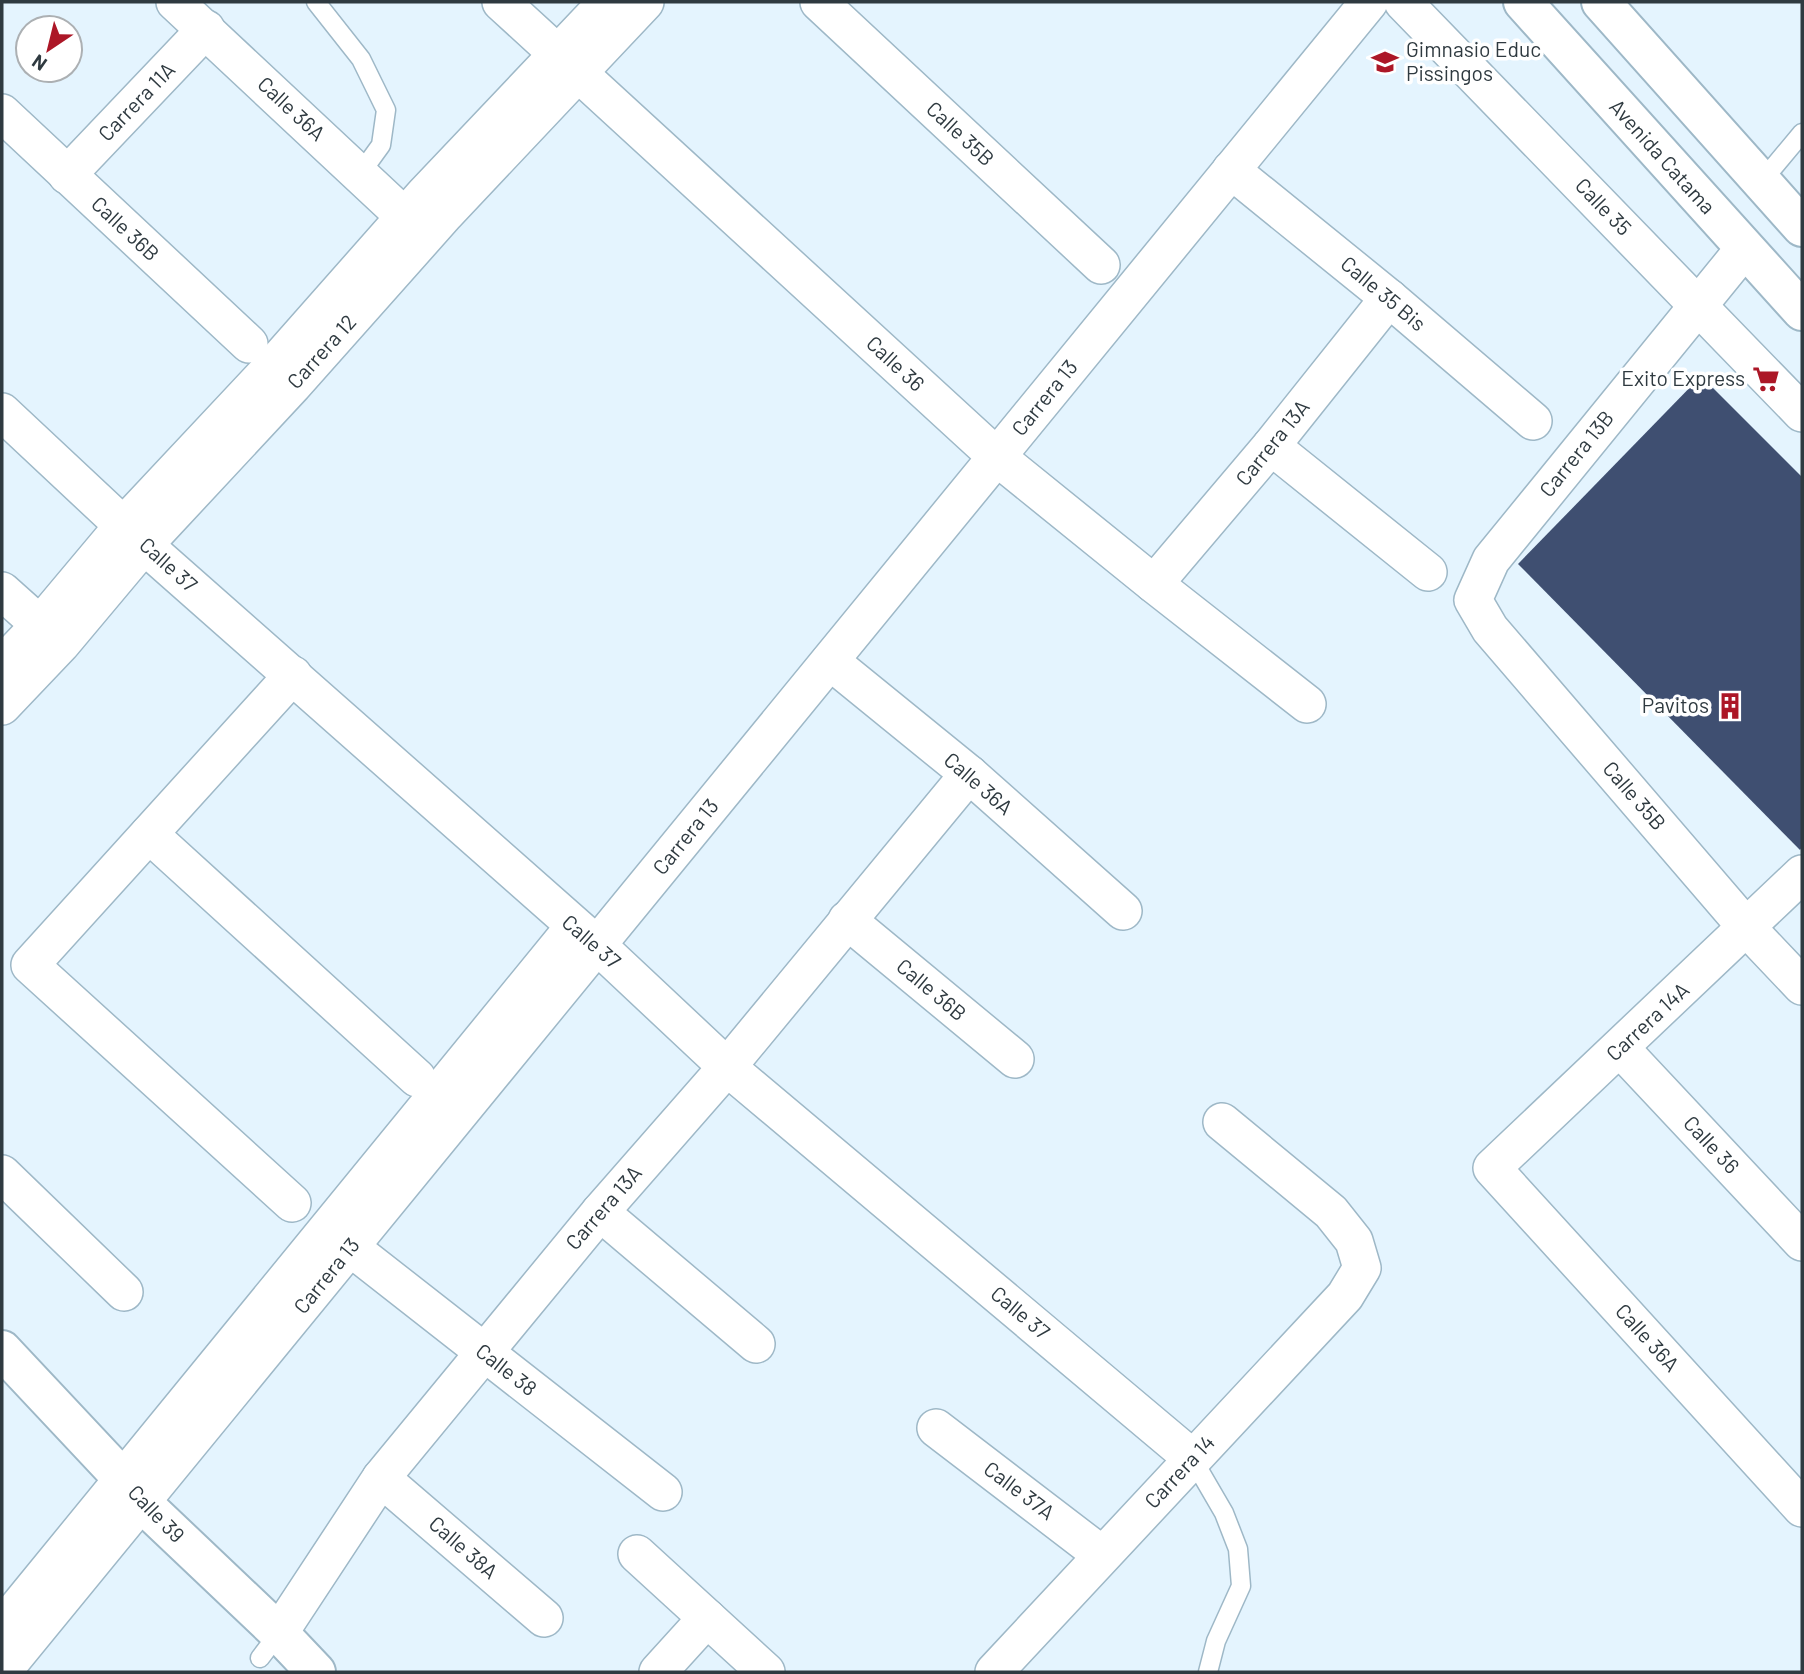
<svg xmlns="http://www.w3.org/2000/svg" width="1804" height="1674" viewBox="0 0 1804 1674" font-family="Barlow,sans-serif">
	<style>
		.building { fill: #3f4f71 }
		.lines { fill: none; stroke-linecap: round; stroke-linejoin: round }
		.lane-casing { stroke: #9eb8c7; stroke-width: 21 }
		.street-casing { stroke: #9eb8c7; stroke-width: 40 }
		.secondary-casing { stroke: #9eb8c7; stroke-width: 42 }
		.lane { stroke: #fff; stroke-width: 18 }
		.street { stroke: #fff; stroke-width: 37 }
		.secondary { stroke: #fff; stroke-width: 38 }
		.labels { text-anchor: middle; stroke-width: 7; stroke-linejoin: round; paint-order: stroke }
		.poi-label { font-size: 21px; fill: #2f3a40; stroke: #fff; text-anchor: end }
		.street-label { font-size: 21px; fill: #2f3a40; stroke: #fff }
	</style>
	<rect width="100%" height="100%" fill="#e4f4fe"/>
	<path class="building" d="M1701,376L1802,477V847L1800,850L1518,564Z"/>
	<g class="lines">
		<defs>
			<g id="lane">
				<path d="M316,2L361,59L386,110L381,145L360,174"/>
				<path d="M1762,181L1802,133"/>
				<path d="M1192,1458L1224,1513L1238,1549L1241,1586L1216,1641L1208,1672"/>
				<path d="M260,1658L279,1633"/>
			</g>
			<g id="street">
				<path d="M175,2L405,217"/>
				<path d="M501,2L997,457L1154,584L1307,704"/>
				<path d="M819,2L1101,265"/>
				<path d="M1403,2L1802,413"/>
				<path d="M2,113L249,344"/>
				<path d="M1231,170L1389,298L1533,421"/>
				<path d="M67,175L206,29"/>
				<path d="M1745,248L1491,560L1473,600L1490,629L1747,928L1802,986"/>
				<path d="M2,412L144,545L597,945L727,1067L1192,1458"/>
				<path d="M1271,446L1428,572"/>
				<path d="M1154,584L1271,446L1389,298"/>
				<path d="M2,591L40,625"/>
				<path d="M830,661L969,774L1123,911"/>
				<path d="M2,665L40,625L123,526L273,366L424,195L607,2"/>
				<path d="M2,706L61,644L144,545L293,385L445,214L645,2"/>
				<path d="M149,834L417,1078"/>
				<path d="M1802,874L1492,1168L1802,1508"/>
				<path d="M847,920L1015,1059"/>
				<path d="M1620,1048L1802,1242"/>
				<path d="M2,1174L124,1292"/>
				<path d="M292,1203L30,965L293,675"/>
				<path d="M600,1212L756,1344"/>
				<path d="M350,1247L663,1492"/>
				<path d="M936,1428L1102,1555"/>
				<path d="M381,1478L544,1618"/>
				<path d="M637,1554L707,1618L658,1672"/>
				<path d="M707,1618L766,1672"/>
				<path d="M2,1627L574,927"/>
				<path d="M279,1633L381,1478L600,1212L727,1067L969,774"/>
				<path d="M2,1672L1369,2"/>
				<path d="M994,1672L1345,1296L1362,1268L1354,1241L1331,1212L1222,1122"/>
			</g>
			<g id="secondary">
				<path d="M1523,2L1802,311"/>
				<path d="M1601,2L1802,227"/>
				<path d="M2,1350L123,1479L141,1502L279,1633L316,1672"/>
			</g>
		</defs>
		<use href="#lane" class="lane-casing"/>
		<use href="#street" class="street-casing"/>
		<use href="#secondary" class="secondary-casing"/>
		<use href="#lane" class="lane"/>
		<use href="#street" class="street"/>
		<use href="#secondary" class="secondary"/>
	</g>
	<defs>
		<symbol id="school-bare" viewBox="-9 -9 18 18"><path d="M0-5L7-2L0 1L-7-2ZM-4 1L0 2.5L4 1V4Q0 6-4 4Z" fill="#ac1727" stroke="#fff" stroke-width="2.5" paint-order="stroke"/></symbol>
		<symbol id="supermarket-bare" viewBox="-9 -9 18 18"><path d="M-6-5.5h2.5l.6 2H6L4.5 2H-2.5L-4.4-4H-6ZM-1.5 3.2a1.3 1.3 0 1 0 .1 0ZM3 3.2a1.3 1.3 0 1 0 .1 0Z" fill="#ac1727" stroke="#fff" stroke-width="2.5" paint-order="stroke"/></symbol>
		<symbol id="building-bare" viewBox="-9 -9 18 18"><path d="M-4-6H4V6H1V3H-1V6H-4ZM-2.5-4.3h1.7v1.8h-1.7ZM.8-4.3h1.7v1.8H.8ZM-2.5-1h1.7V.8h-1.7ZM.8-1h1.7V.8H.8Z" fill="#ac1727" stroke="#fff" stroke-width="2.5" paint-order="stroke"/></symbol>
	</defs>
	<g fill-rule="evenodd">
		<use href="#school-bare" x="1366" y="43" width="38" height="38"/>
		<use href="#supermarket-bare" x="1747" y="360" width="38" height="38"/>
		<use href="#building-bare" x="1711" y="687" width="38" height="38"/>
	</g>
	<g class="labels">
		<g class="poi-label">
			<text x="1406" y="57" text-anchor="start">Gimnasio Educ<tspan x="1406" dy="24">Pissingos</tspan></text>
			<text x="1745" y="386">Exito Express</text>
			<text x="1709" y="713">Pavitos</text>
		</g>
		<g class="street-label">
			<text transform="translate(137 102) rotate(-46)" y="7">Carrera 11A</text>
			<text transform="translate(291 109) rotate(43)" y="7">Calle 36A</text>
			<text transform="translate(960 134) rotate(43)" y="7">Calle 35B</text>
			<text transform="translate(1662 157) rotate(48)" y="7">Avenida Catama</text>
			<text transform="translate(1603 207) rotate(46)" y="7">Calle 35</text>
			<text transform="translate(125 229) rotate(43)" y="7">Calle 36B</text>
			<text transform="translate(1383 294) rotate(40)" y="7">Calle 35 Bis</text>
			<text transform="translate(322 352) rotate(-48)" y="7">Carrera 12</text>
			<text transform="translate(895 364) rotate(43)" y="7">Calle 36</text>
			<text transform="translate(1045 398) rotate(-51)" y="7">Carrera 13</text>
			<text transform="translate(1273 443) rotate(-51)" y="7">Carrera 13A</text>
			<text transform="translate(1577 454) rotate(-51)" y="7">Carrera 13B</text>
			<text transform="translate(168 565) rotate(42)" y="7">Calle 37</text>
			<text transform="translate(978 784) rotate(41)" y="7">Calle 36A</text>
			<text transform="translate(1634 796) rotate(49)" y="7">Calle 35B</text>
			<text transform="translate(686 837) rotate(-51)" y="7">Carrera 13</text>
			<text transform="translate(591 942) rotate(41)" y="7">Calle 37</text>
			<text transform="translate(931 990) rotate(40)" y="7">Calle 36B</text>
			<text transform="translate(1648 1022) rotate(-43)" y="7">Carrera 14A</text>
			<text transform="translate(1711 1145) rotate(47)" y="7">Calle 36</text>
			<text transform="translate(604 1208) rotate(-49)" y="7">Carrera 13A</text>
			<text transform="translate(327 1276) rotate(-51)" y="7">Carrera 13</text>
			<text transform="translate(1020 1313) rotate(40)" y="7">Calle 37</text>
			<text transform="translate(1647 1338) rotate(48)" y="7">Calle 36A</text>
			<text transform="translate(506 1370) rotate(38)" y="7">Calle 38</text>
			<text transform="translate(1180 1472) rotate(-47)" y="7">Carrera 14</text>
			<text transform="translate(1019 1491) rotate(37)" y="7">Calle 37A</text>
			<text transform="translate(156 1514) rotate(46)" y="7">Calle 39</text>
			<text transform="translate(463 1548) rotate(41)" y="7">Calle 38A</text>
		</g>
	</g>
	<rect width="1804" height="1674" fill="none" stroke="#2f3a40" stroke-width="7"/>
	<g transform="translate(49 49) rotate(215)"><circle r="33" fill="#ffffff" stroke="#acb0b3" stroke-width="2"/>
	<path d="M0-5L12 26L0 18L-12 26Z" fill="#ac1727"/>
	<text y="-10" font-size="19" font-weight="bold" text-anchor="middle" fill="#2f3a40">N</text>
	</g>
</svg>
